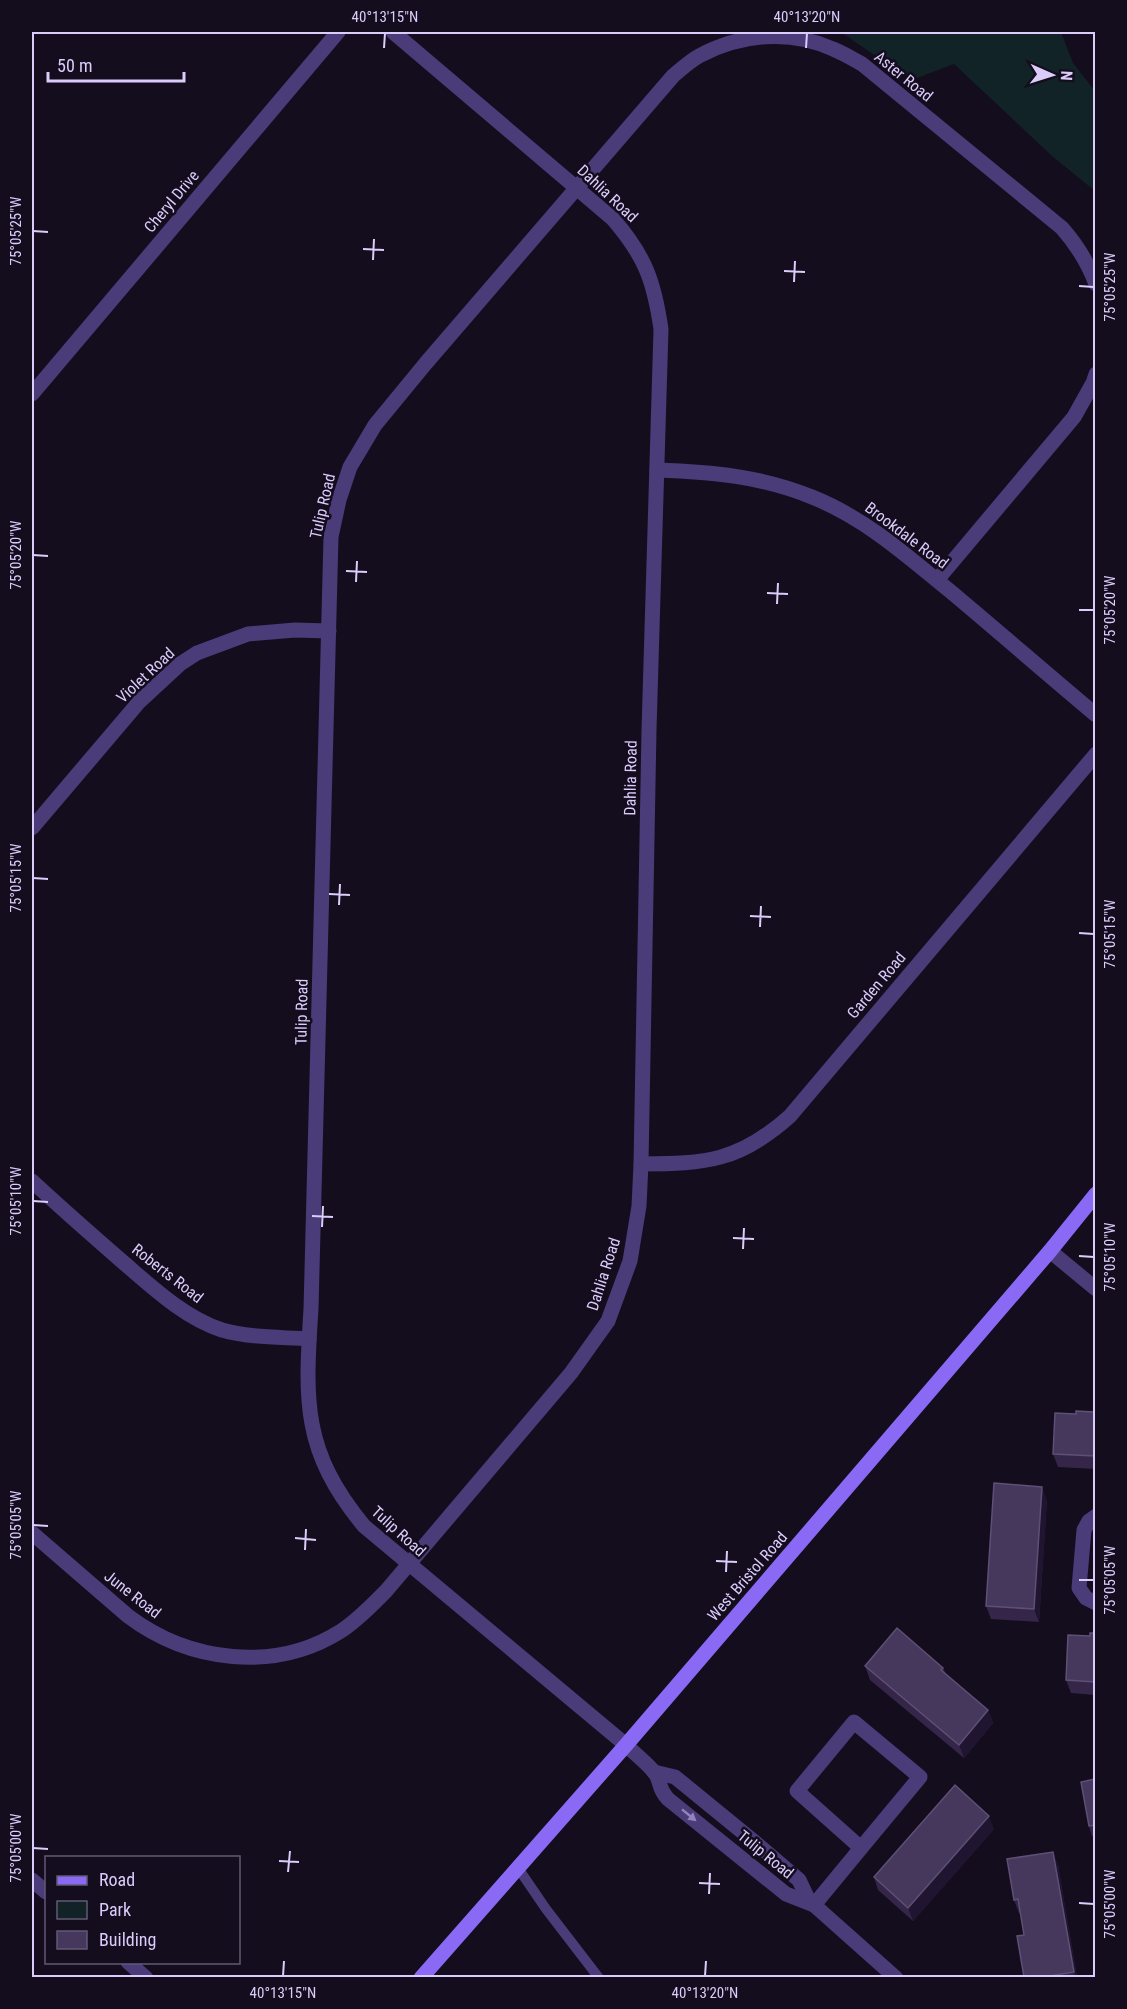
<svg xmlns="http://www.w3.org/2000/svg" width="1127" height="2009" viewBox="0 0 1127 2009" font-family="'Roboto Condensed',sans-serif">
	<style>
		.green { fill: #112326 }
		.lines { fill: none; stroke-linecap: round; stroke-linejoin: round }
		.service { stroke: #4a3b79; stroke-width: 10 }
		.minor { stroke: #4a3b79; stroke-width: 15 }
		.secondary { stroke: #8a6af5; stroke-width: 15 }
		.wall { fill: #352649 }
		.shaded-wall { fill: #201530 }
		.building { fill: #46385c; stroke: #5e4f75; stroke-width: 1.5 }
		.oneway { fill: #9284ba }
		.ticks { fill: none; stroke: #dbccfb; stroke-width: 2 }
		.labels { text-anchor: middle; stroke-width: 5; stroke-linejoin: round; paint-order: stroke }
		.street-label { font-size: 16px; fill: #dbccfb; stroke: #130d1d }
		.neatline { fill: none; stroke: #dbccfb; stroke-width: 2 }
		.ticks-label { font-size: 15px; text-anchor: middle; fill: #dbccfb }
	</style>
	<rect width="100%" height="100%" fill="#130d1d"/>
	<path class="green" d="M841,32H1061L1073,63L1095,91V191L1052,156L954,64L917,78L900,73Z"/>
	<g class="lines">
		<path class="service" d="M518,1868L546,1909L599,1978"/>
		<g class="minor">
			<path d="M32,394L338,32"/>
			<path d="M657,470C711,472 761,476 812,497C865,518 907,556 950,591C999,632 1047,674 1096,715"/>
			<path d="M937,580L1074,417L1093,383L1096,374"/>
			<path d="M32,828L139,702L180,664L197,653L248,634L295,630L329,631"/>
			<path d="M641,1164C706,1164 740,1161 790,1116L1096,754"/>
			<path d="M32,1181C62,1209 93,1236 124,1263C153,1288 185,1318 222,1330C250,1338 280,1337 309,1339"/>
			<path d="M1050,1251L1096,1289"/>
			<path d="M1096,1516L1089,1521L1084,1530L1079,1588L1086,1598L1096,1603"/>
			<path d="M32,1533L128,1616C189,1662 275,1673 341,1631C358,1620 372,1605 386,1591L571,1373L608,1321L630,1261L639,1206L641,1164L649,730L661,329C654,281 645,256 613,219L393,32"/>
			<path d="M854,1722L920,1777L861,1848L797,1791Z"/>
			<path d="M654,1772L675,1777L751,1839L799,1880L807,1897L814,1905L896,1978"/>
			<path d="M32,1880L46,1892"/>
			<path d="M814,1905L786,1894L668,1799C657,1787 662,1783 655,1773C647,1763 635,1754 626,1745L364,1526C302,1451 305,1401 311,1309L331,537L339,500L350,467L375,425L426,363L673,76C681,69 690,61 699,56C740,34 790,29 833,49C843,53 853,59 862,64L1062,228C1077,245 1088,263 1096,284"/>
			<path d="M814,1905L861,1848"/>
			<path d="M128,1962L146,1978"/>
		</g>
		<path class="secondary" d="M421,1978L626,1745L1050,1251L1096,1194"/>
	</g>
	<g class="wall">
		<path d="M1095,1412V1469L1058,1467L1053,1454L1076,1414Z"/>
		<path d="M1047,1500L1039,1622L991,1619L986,1606Z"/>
		<path d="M1095,1633V1695L1071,1693L1066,1680L1090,1636Z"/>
		<path d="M865,1666L943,1668L946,1674L988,1710L993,1723L964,1758L870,1680Z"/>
		<path d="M1095,1779V1836H1092L1089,1826Z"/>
		<path d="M994,1829L913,1921L878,1890L874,1877Z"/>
		<path d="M1058,1865L1077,1977H1024V1935L1021,1913H1019L1014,1900Z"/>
	</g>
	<g class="shaded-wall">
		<path d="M1042,1487L1047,1500L1039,1622L1034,1609Z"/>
		<path d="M988,1710L993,1723L964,1758L959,1745Z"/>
		<path d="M989,1816L994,1829L913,1921L908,1908Z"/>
		<path d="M1053,1852L1058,1865L1077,1977H1075L1074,1972Z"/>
	</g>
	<g class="building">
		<path d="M1076,1411L1095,1412V1456L1053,1454L1055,1413L1076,1414Z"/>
		<path d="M994,1483L1042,1487L1034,1609L986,1606Z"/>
		<path d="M897,1628L943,1668L941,1670L988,1710L959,1745L865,1666Z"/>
		<path d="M1090,1633H1095V1682L1066,1680L1068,1635L1090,1636Z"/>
		<path d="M1095,1779V1825L1089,1826L1081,1782Z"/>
		<path d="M955,1785L989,1816L908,1908L874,1877Z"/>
		<path d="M1053,1852L1074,1972L1044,1977H1024L1017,1936L1024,1935L1018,1899L1014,1900L1007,1859Z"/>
	</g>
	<defs><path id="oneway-solid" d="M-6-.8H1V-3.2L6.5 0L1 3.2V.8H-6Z" transform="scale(1.5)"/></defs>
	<use class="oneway" href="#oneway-solid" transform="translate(689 1815) rotate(39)"/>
	<path class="ticks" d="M384,48L385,33M806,48L807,33M33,231L48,232M363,249L384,250M373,260L374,239M784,271L805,272M794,282L795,261M1079,286L1094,287M33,555L48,556M346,571L367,572M356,582L357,561M767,593L788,594M777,604L778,583M1079,610H1094M33,878L48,879M329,894L350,895M339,905L340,884M750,916L771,917M760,927L761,906M1079,933L1094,934M33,1201L48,1202M312,1216L333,1217M322,1227L323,1206M733,1238L754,1239M743,1249L744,1228M1079,1256L1094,1257M33,1525L48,1526M295,1538L316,1540M305,1550L306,1529M716,1561L737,1562M726,1572L727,1551M1079,1580H1094M33,1848L48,1849M279,1861L299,1862M288,1872L290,1851M699,1883L720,1884M709,1894L710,1873M1079,1903L1094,1904M283,1976L284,1961M705,1976L706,1961"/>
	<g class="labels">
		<g class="street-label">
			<text transform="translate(904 76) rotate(39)" y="6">Aster Road</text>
			<text transform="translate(608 193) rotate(43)" y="6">Dahlia Road</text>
			<text transform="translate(171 201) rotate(-50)" y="6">Cheryl Drive</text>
			<text transform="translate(322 506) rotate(-77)" y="6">Tulip Road</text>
			<text transform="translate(907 535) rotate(37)" y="6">Brookdale Road</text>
			<text transform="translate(145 675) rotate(-43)" y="6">Violet Road</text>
			<text transform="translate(630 778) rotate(-89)" y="6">Dahlia Road</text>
			<text transform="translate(876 985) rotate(-50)" y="6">Garden Road</text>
			<text transform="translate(301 1012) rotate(-89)" y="6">Tulip Road</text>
			<text transform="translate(168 1273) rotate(38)" y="6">Roberts Road</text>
			<text transform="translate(603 1274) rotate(-72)" y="6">Dahlia Road</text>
			<text transform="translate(399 1531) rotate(42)" y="6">Tulip Road</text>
			<text transform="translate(747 1576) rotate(-49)" y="6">West Bristol Road</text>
			<text transform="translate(133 1594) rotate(38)" y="6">June Road</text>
			<text transform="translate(766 1854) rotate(39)" y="6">Tulip Road</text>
		</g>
	</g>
	<rect width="1127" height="2009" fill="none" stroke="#130d1d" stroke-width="66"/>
	<rect x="45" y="1856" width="195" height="108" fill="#130d1d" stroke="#635976" stroke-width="1.5"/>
	<rect x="57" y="1876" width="30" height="9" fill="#8a6af5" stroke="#635976" stroke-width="1.5"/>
	<text x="99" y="1886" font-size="18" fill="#dbccfb">Road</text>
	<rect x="57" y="1901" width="30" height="18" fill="#112326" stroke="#635976" stroke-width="1.5"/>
	<text x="99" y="1916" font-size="18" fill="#dbccfb">Park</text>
	<rect x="57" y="1931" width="30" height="18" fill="#46385c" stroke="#635976" stroke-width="1.5"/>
	<text x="99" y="1946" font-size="18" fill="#dbccfb">Building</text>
	<g transform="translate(1052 75) rotate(93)" stroke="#130d1d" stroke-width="4.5" paint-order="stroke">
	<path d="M0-4.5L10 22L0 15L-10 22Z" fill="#dbccfb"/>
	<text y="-9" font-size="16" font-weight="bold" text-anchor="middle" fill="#dbccfb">N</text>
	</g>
	<path d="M48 72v9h136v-9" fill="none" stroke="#dbccfb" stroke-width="3"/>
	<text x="57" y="72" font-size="18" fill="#dbccfb" stroke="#130d1d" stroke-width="4.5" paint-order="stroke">50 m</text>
	<rect x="33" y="33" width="1061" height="1943" class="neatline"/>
	<g class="ticks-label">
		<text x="385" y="22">40°13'15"N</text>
		<text x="807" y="22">40°13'20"N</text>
		<text transform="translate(16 231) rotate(-90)" y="5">75°05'25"W</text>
		<text transform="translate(1110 287) rotate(-90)" y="5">75°05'25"W</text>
		<text transform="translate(16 555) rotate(-90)" y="5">75°05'20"W</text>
		<text transform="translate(1110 610) rotate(-90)" y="5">75°05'20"W</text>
		<text transform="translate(16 878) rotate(-90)" y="5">75°05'15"W</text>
		<text transform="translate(1110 934) rotate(-90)" y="5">75°05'15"W</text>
		<text transform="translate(16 1201) rotate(-90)" y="5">75°05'10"W</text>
		<text transform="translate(1110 1257) rotate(-90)" y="5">75°05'10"W</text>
		<text transform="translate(16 1525) rotate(-90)" y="5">75°05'05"W</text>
		<text transform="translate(1110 1580) rotate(-90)" y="5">75°05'05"W</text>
		<text transform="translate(16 1848) rotate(-90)" y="5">75°05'00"W</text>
		<text transform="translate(1110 1904) rotate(-90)" y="5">75°05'00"W</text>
		<text x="283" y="1998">40°13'15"N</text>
		<text x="705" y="1998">40°13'20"N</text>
	</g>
</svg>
